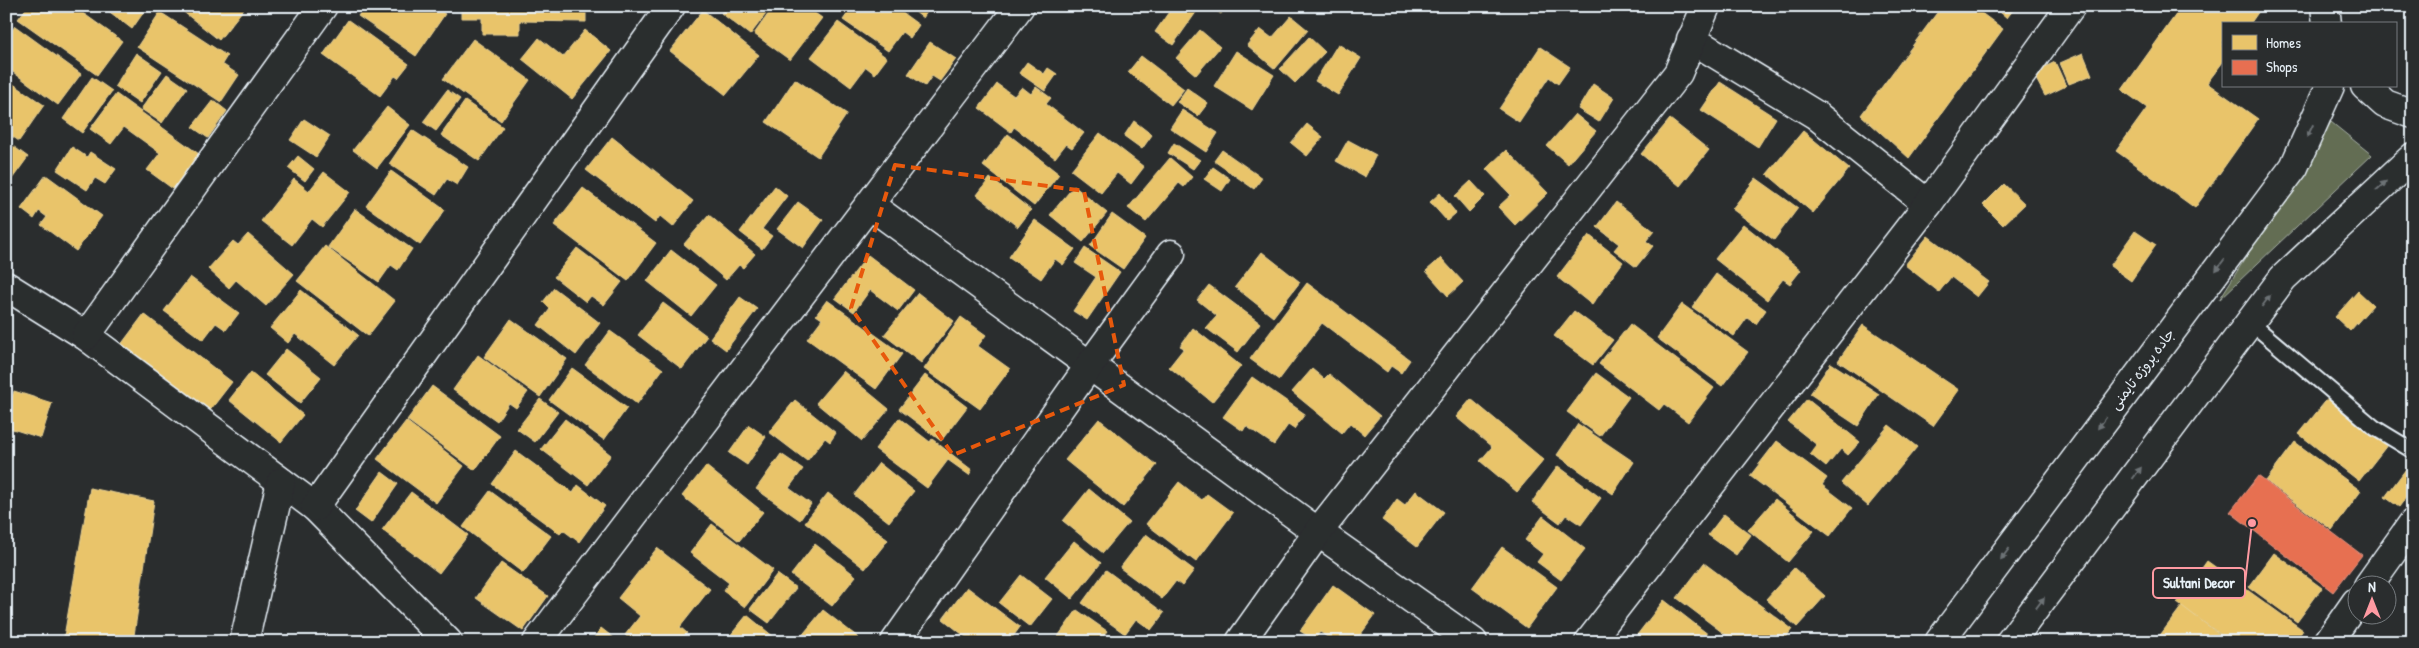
<svg xmlns="http://www.w3.org/2000/svg" width="2419" height="648" viewBox="0 0 2419 648" font-family="'Patrick Hand','Playpen Sans Arabic',sans-serif">
	<style>
		.green { fill: #636d53; stroke: #a6afa6 }
		.homes { fill: #e9c46a; stroke: #e9d295 }
		.shops { fill: #e76f51; stroke: #e79683 }
		.lines { fill: none; stroke-linecap: round; stroke-linejoin: round }
		.lane-casing { stroke: #e8f1f8; stroke-width: 18 }
		.street-casing { stroke: #e8f1f8; stroke-width: 31 }
		.secondary-casing { stroke: #e8f1f8; stroke-width: 31 }
		.lane { stroke: #2a2d2e; stroke-width: 14 }
		.street { stroke: #2a2d2e; stroke-width: 28 }
		.secondary { stroke: #2a2d2e; stroke-width: 28 }
		.oneway { fill: #6c7275 }
		.marked { fill: none; stroke: #e8590c; stroke-width: 4; stroke-dasharray: 10 6; stroke-linejoin: round }
		.labels { text-anchor: middle; stroke-width: 5; stroke-linejoin: round; paint-order: stroke }
		.street-label { font-size: 14px; fill: #e8f1f8; stroke: #2a2d2e }
		.leader { fill: none; stroke: #ff9aa2; stroke-width: 2 }
		.callout-dot { fill: #ff9aa2; stroke: #2a2d2e; stroke-width: 2 }
		.callout { fill: #2a2d2e; stroke: #ff9aa2; stroke-width: 2 }
		.callout-label { font-size: 15px; text-anchor: middle; font-weight: bold; fill: #e8f1f8 }
	</style>
	<rect width="100%" height="100%" fill="#2a2d2e"/>
	<filter id="ink" filterUnits="userSpaceOnUse"><feTurbulence type="fractalNoise" baseFrequency=".02" numOctaves="2"/><feDisplacementMap in="SourceGraphic" scale="10" xChannelSelector="R" yChannelSelector="G"/><feConvolveMatrix kernelMatrix="1 2 1 2 8 2 1 2 1" color-interpolation-filters="sRGB"/></filter>
	<g filter="url(#ink)">
		<path class="green" d="M2331,122L2372,155L2219,300Z"/>
		<g class="homes">
			<path d="M28,6H73L122,41L97,75L18,19Z"/>
			<path d="M102,6H148L132,29Z"/>
			<path d="M176,6H246L219,40Z"/>
			<path d="M365,6H434L445,14L416,56L358,16Z"/>
			<path d="M461,6H586V22L520,21V34H482V18H461Z"/>
			<path d="M726,6H772L750,35L721,13Z"/>
			<path d="M774,6H805L822,18L790,60L754,34Z"/>
			<path d="M853,6H893L919,25L910,38L902,32L888,51L843,20Z"/>
			<path d="M907,6H931L923,18Z"/>
			<path d="M1173,6H1190L1197,11L1173,45L1155,32Z"/>
			<path d="M1208,6H1226L1221,14Z"/>
			<path d="M1942,6H1972L2003,29L1909,158L1861,115Z"/>
			<path d="M1993,6H2016L2007,18Z"/>
			<path d="M2182,6H2253L2259,11L2250,24H2223V62L2207,83L2258,119L2195,208L2116,151L2147,108L2122,90Z"/>
			<path d="M703,10L759,55L726,95L670,51Z"/>
			<path d="M160,12L227,56L222,64L239,75L221,102L137,47Z"/>
			<path d="M1291,16L1308,30L1275,69L1247,45L1260,29L1272,38Z"/>
			<path d="M348,20L409,64L398,78L395,76L380,96L323,55Z"/>
			<path d="M838,22L887,58L875,74L866,67L851,87L811,57Z"/>
			<path d="M15,26L81,74L58,105L6,67V38Z"/>
			<path d="M585,30L611,51L572,99L522,59L539,38L563,57Z"/>
			<path d="M1200,30L1220,47L1196,75L1176,58Z"/>
			<path d="M1309,37L1325,52L1295,83L1280,69Z"/>
			<path d="M473,39L530,80L501,121L443,79Z"/>
			<path d="M930,42L956,59L940,81L932,76L925,86L908,74Z"/>
			<path d="M1338,44L1361,58L1338,95L1315,81Z"/>
			<path d="M1540,47L1570,67L1558,84L1549,77L1519,122L1499,109Z"/>
			<path d="M1236,51L1274,75L1252,110L1214,86Z"/>
			<path d="M136,53L162,71L140,103L115,86Z"/>
			<path d="M2083,53L2092,75L2069,84L2060,63Z"/>
			<path d="M1141,56L1184,89L1171,105L1128,72Z"/>
			<path d="M1027,62L1044,74L1048,68L1057,74L1045,91L1019,73Z"/>
			<path d="M2055,62L2066,86L2045,96L2033,73Z"/>
			<path d="M167,74L187,88L162,123L141,109Z"/>
			<path d="M92,77L112,91L82,133L63,119Z"/>
			<path d="M6,79L44,105L19,141L6,132Z"/>
			<path d="M795,79L847,114L818,157L766,122Z"/>
			<path d="M1720,82L1776,118L1758,147L1701,110Z"/>
			<path d="M997,84L1014,96L1022,87L1031,94L1036,87L1051,98L1046,104L1084,133L1072,148L1066,144L1055,158L1014,127L1011,132L979,108Z"/>
			<path d="M1593,84L1614,98L1599,122L1578,109Z"/>
			<path d="M1187,88L1208,103L1198,116L1177,102Z"/>
			<path d="M447,90L460,99L436,131L423,122Z"/>
			<path d="M116,94L199,154L173,189L147,170L160,153L124,127L111,144L90,129Z"/>
			<path d="M213,100L227,111L208,138L192,127Z"/>
			<path d="M465,101L503,127L479,161L441,135Z"/>
			<path d="M387,107L410,125L377,168L353,150Z"/>
			<path d="M1182,110L1218,133L1206,152L1170,128Z"/>
			<path d="M1575,114L1596,131L1568,164L1547,146Z"/>
			<path d="M304,119L330,136L316,157L290,140Z"/>
			<path d="M1670,119L1709,150L1680,186L1641,154Z"/>
			<path d="M1134,121L1152,135L1142,149L1124,136Z"/>
			<path d="M1307,124L1323,137L1307,156L1291,143Z"/>
			<path d="M412,130L468,167L457,185L447,179L436,195L389,164Z"/>
			<path d="M1803,131L1849,169L1813,213L1767,174Z"/>
			<path d="M1100,133L1144,167L1131,184L1117,173L1101,193L1071,170Z"/>
			<path d="M1008,134L1059,174L1034,206L983,166Z"/>
			<path d="M612,137L693,201L673,227L660,216L655,223L586,170Z"/>
			<path d="M1348,140L1376,155L1365,177L1336,161Z"/>
			<path d="M6,141L28,157L7,186H6Z"/>
			<path d="M1174,143L1200,160L1193,169L1168,153Z"/>
			<path d="M72,147L87,157L90,152L116,169L105,184L95,178L87,190L57,170Z"/>
			<path d="M1222,150L1262,178L1254,189L1214,161Z"/>
			<path d="M1506,150L1548,193L1515,225L1498,207L1511,195L1486,169Z"/>
			<path d="M298,156L314,169L305,181L288,168Z"/>
			<path d="M1170,158L1192,177L1184,187L1179,183L1146,222L1128,208Z"/>
			<path d="M1213,167L1230,179L1222,191L1204,179Z"/>
			<path d="M391,171L445,210L420,245L366,206Z"/>
			<path d="M324,172L350,192L322,227L312,219L292,245L261,221L294,179L309,191Z"/>
			<path d="M46,175L102,216L76,251L41,225L47,217L39,211L34,219L21,209Z"/>
			<path d="M990,178L1031,210L1018,227L977,195Z"/>
			<path d="M1756,178L1798,208L1774,240L1732,209Z"/>
			<path d="M1471,181L1485,196L1469,212L1455,196Z"/>
			<path d="M2004,184L2025,204L2003,225L1983,205Z"/>
			<path d="M775,186L787,196L762,229L772,236L762,249L740,232Z"/>
			<path d="M1074,186L1107,213L1083,242L1050,215Z"/>
			<path d="M583,188L656,243L628,281L554,225Z"/>
			<path d="M1440,193L1456,213L1447,221L1430,202Z"/>
			<path d="M798,202L823,220L803,248L777,229Z"/>
			<path d="M1616,202L1654,231L1646,241L1653,246L1636,267L1614,250L1619,244L1597,227Z"/>
			<path d="M355,209L412,249L398,270L391,265L379,282L328,247Z"/>
			<path d="M1112,214L1145,238L1123,269L1090,246Z"/>
			<path d="M709,215L755,254L743,268L739,265L726,280L684,244Z"/>
			<path d="M1035,220L1075,249L1063,265L1055,259L1041,279L1009,257Z"/>
			<path d="M1743,224L1801,270L1790,284L1783,279L1767,300L1715,259Z"/>
			<path d="M2135,231L2156,245L2131,281L2110,266Z"/>
			<path d="M248,234L294,274L266,306L236,280L229,288L208,269L233,241L238,245Z"/>
			<path d="M1589,235L1623,262L1592,305L1557,277Z"/>
			<path d="M1928,236L1989,282L1977,297L1951,277L1939,292L1905,265Z"/>
			<path d="M325,246L395,301L368,336L297,281Z"/>
			<path d="M577,248L622,282L604,305L591,296L586,302L554,277Z"/>
			<path d="M1085,248L1120,272L1087,320L1073,311L1096,277L1075,263Z"/>
			<path d="M671,250L716,285L691,316L647,281Z"/>
			<path d="M1262,252L1300,282L1273,317L1235,287Z"/>
			<path d="M868,255L914,290L898,311L870,290L854,312L835,298Z"/>
			<path d="M1441,258L1463,282L1448,296L1426,271Z"/>
			<path d="M1716,274L1766,310L1756,324L1747,318L1734,336L1692,307Z"/>
			<path d="M190,277L239,313L226,330L216,323L203,340L164,311Z"/>
			<path d="M1307,283L1410,360L1401,373L1391,366L1387,372L1322,323L1279,380L1250,359Z"/>
			<path d="M1209,285L1260,323L1238,352L1206,328L1217,316L1197,300Z"/>
			<path d="M554,288L600,323L576,355L538,325L550,309L543,302Z"/>
			<path d="M301,290L358,335L334,365L295,334L288,343L270,328Z"/>
			<path d="M2358,291L2373,305L2350,331L2335,317Z"/>
			<path d="M918,293L954,321L921,363L884,335Z"/>
			<path d="M740,297L757,309L726,350L710,338Z"/>
			<path d="M827,300L902,354L876,389L807,339L822,319L816,315Z"/>
			<path d="M663,303L707,336L682,369L638,335Z"/>
			<path d="M1682,304L1748,352L1722,386L1657,338Z"/>
			<path d="M1574,311L1613,340L1593,365L1554,336Z"/>
			<path d="M144,314L232,382L208,413L120,346Z"/>
			<path d="M961,317L986,335L978,346L1010,369L980,409L924,369Z"/>
			<path d="M511,319L567,359L540,397L484,357Z"/>
			<path d="M1630,324L1714,388L1688,422L1664,404L1659,410L1599,364Z"/>
			<path d="M1863,325L1959,390L1933,426L1838,361Z"/>
			<path d="M1193,328L1241,366L1212,402L1169,367L1184,348L1180,346Z"/>
			<path d="M610,331L663,369L637,404L585,365Z"/>
			<path d="M286,349L321,377L300,403L265,375Z"/>
			<path d="M478,355L528,392L516,408L509,403L497,421L453,390Z"/>
			<path d="M1831,363L1879,394L1858,426L1810,394Z"/>
			<path d="M572,368L627,408L604,440L549,400Z"/>
			<path d="M1312,369L1324,379L1329,374L1380,416L1364,435L1350,423L1342,433L1292,392Z"/>
			<path d="M843,371L889,409L862,441L816,403Z"/>
			<path d="M251,372L303,415L281,442L229,400Z"/>
			<path d="M1596,373L1629,397L1600,436L1567,412Z"/>
			<path d="M925,375L967,407L941,441L899,409Z"/>
			<path d="M1252,377L1305,414L1294,429L1288,425L1274,445L1246,426L1243,431L1223,417Z"/>
			<path d="M432,386L500,436L475,470L407,420Z"/>
			<path d="M14,391L52,403L41,438L6,427V413Z"/>
			<path d="M2329,397L2388,444L2359,481L2299,434Z"/>
			<path d="M540,399L558,412L535,442L517,429Z"/>
			<path d="M1471,399L1544,460L1517,492L1480,461L1492,447L1456,417Z"/>
			<path d="M1807,399L1860,442L1848,455L1841,449L1826,467L1810,454L1817,445L1788,422Z"/>
			<path d="M795,400L836,433L830,442L825,438L807,461L769,432Z"/>
			<path d="M899,418L930,442L932,439L972,470L969,475L948,460L927,488L875,449Z"/>
			<path d="M565,419L611,455L588,485L541,449Z"/>
			<path d="M1099,419L1157,465L1123,507L1065,460Z"/>
			<path d="M406,421L464,466L436,503L377,459Z"/>
			<path d="M1578,424L1634,462L1613,494L1557,455Z"/>
			<path d="M749,425L766,437L747,465L729,453Z"/>
			<path d="M1889,425L1917,447L1868,506L1841,483Z"/>
			<path d="M1777,441L1827,478L1822,485L1852,508L1830,536L1750,476Z"/>
			<path d="M2295,442L2361,491L2332,530L2266,481Z"/>
			<path d="M516,451L573,493L578,485L605,506L579,542L563,530L560,534L492,484Z"/>
			<path d="M781,454L803,469L789,488L811,504L800,520L756,489Z"/>
			<path d="M879,463L914,491L889,522L854,495Z"/>
			<path d="M2409,465L2413,467V488L2399,507L2385,497Z"/>
			<path d="M706,466L763,512L739,541L682,496Z"/>
			<path d="M1558,466L1601,498L1581,525L1566,515L1560,523L1532,502Z"/>
			<path d="M382,472L398,484L371,523L355,511Z"/>
			<path d="M1179,482L1202,500L1207,494L1233,513L1196,562L1146,524Z"/>
			<path d="M90,488L154,501L133,642H63Z"/>
			<path d="M1089,489L1129,522L1103,553L1063,521Z"/>
			<path d="M490,491L551,536L523,573L463,527Z"/>
			<path d="M1416,491L1444,512L1417,547L1382,520L1397,499L1405,505Z"/>
			<path d="M411,492L468,535L439,573L382,530Z"/>
			<path d="M828,493L888,540L865,569L805,522Z"/>
			<path d="M1775,499L1814,531L1788,562L1748,530Z"/>
			<path d="M1724,514L1751,535L1736,555L1708,535Z"/>
			<path d="M1543,516L1585,549L1561,580L1537,562L1543,554L1525,540Z"/>
			<path d="M712,524L773,570L745,607L723,591L729,583L690,553Z"/>
			<path d="M1146,534L1194,570L1182,586L1176,581L1162,599L1120,568Z"/>
			<path d="M1074,541L1101,563L1072,599L1045,577Z"/>
			<path d="M815,544L856,576L832,606L791,575Z"/>
			<path d="M1502,547L1557,587L1527,628L1472,588Z"/>
			<path d="M657,548L710,589L680,627L687,633L680,642H633L625,635L640,616L618,598Z"/>
			<path d="M2274,553L2322,588L2297,622L2249,587Z"/>
			<path d="M2207,561L2303,630L2295,642H2231L2177,603Z"/>
			<path d="M501,563L548,596L523,631L476,598Z"/>
			<path d="M1704,563L1792,629L1783,642H1735L1677,598Z"/>
			<path d="M1794,568L1825,596L1797,627L1766,599Z"/>
			<path d="M1106,570L1164,613L1151,630L1136,619L1125,634L1082,603Z"/>
			<path d="M777,574L796,588L769,623L750,609Z"/>
			<path d="M1021,575L1052,599L1030,627L999,603Z"/>
			<path d="M1333,585L1375,615L1355,642H1334L1320,632L1314,640L1300,631Z"/>
			<path d="M967,587L1020,627L1012,638L1018,642H972L943,619Z"/>
			<path d="M1664,600L1718,642H1645L1637,635Z"/>
			<path d="M2182,606L2224,638L2221,642H2155Z"/>
			<path d="M823,610L859,638L855,642H805L800,638Z"/>
			<path d="M1077,610L1107,631L1099,642H1054Z"/>
			<path d="M747,615L780,642H725Z"/>
			<path d="M601,628L619,642H591Z"/>
		</g>
		<path class="shops" d="M2258,476L2362,555L2333,592L2230,512Z"/>
		<g class="lines">
			<defs>
				<path id="lane" d="M2250,322L2375,428L2413,451"/>
				<g id="street">
					<path d="M1691,39L1816,115L1928,204"/>
					<path d="M870,205L1318,532L1473,642"/>
					<path d="M6,286L86,336L315,507L448,642"/>
					<path d="M86,336L323,6"/>
					<path d="M315,507L671,6"/>
					<path d="M2368,586L2413,523"/>
					<path d="M244,642L281,482"/>
					<path d="M537,642L1020,6"/>
					<path d="M895,642L1090,365L1171,254"/>
					<path d="M1240,642L1318,532L1678,73L1706,6"/>
					<path d="M1589,642L1928,204L2071,6"/>
					<path d="M2328,642L2356,602"/>
				</g>
				<g id="secondary">
					<path d="M2325,6L2327,24"/>
					<path d="M2365,86L2385,104L2413,114"/>
					<path d="M1939,642L2294,167L2330,86"/>
					<path d="M2010,642L2283,278L2413,157"/>
				</g>
			</defs>
			<use href="#lane" class="lane-casing"/>
			<use href="#street" class="street-casing"/>
			<use href="#secondary" class="secondary-casing"/>
			<use href="#lane" class="lane"/>
			<use href="#street" class="street"/>
			<use href="#secondary" class="secondary"/>
		</g>
		<defs><path id="oneway-solid" d="M-6-.8H1V-3.2L6.5 0L1 3.2V.8H-6Z" transform="scale(1.25)"/></defs>
		<g class="oneway">
			<use href="#oneway-solid" transform="translate(2310 131) rotate(115)"/>
			<use href="#oneway-solid" transform="translate(2381 186) rotate(-42)"/>
			<use href="#oneway-solid" transform="translate(2220 265) rotate(127)"/>
			<use href="#oneway-solid" transform="translate(2266 301) rotate(-53)"/>
			<use href="#oneway-solid" transform="translate(2102 423) rotate(127)"/>
			<use href="#oneway-solid" transform="translate(2137 473) rotate(-53)"/>
			<use href="#oneway-solid" transform="translate(2005 554) rotate(127)"/>
			<use href="#oneway-solid" transform="translate(2040 603) rotate(-53)"/>
		</g>
	</g>
	<path class="marked" d="M895,165L1084,191L1124,385L953,455L851,308Z"/>
	<g class="labels">
		<g class="street-label">
			<text transform="translate(2142 369) rotate(-53)" y="5">جاده پروژه تایمنی</text>
		</g>
	</g>
	<path class="leader" d="M2252 523L2245 583"/>
	<circle class="callout-dot" cx="2252" cy="523" r="5"/>
	<rect class="callout" x="2153" y="568" width="92" height="30" rx="5"/>
	<g class="callout-label">
		<text x="2199" y="588">Sultani Decor</text>
	</g>
	<rect width="2419" height="648" fill="none" stroke="#2a2d2e" stroke-width="25"/>
	<rect x="12" y="12" width="2394" height="623" fill="none" stroke="#e8f1f8" stroke-width="2" filter="url(#ink)"/>
	<rect x="2222" y="22" width="175" height="65" fill="#2a2d2e" stroke="#767b7f"/>
	<rect x="2232" y="35" width="25" height="15" fill="#e9c46a" stroke="#767b7f"/>
	<text x="2266" y="48" font-size="15" fill="#e8f1f8">Homes</text>
	<rect x="2232" y="60" width="25" height="15" fill="#e76f51" stroke="#767b7f"/>
	<text x="2266" y="72" font-size="15" fill="#e8f1f8">Shops</text>
	<g transform="translate(2372 600)"><circle r="24" fill="#2a2d2e" stroke="#767b7f"/>
	<path d="M0-4L9 19L0 12L-9 19Z" fill="#ff9aa2"/>
	<text y="-8" font-size="14" font-weight="bold" text-anchor="middle" fill="#e8f1f8">N</text>
	</g>
</svg>
